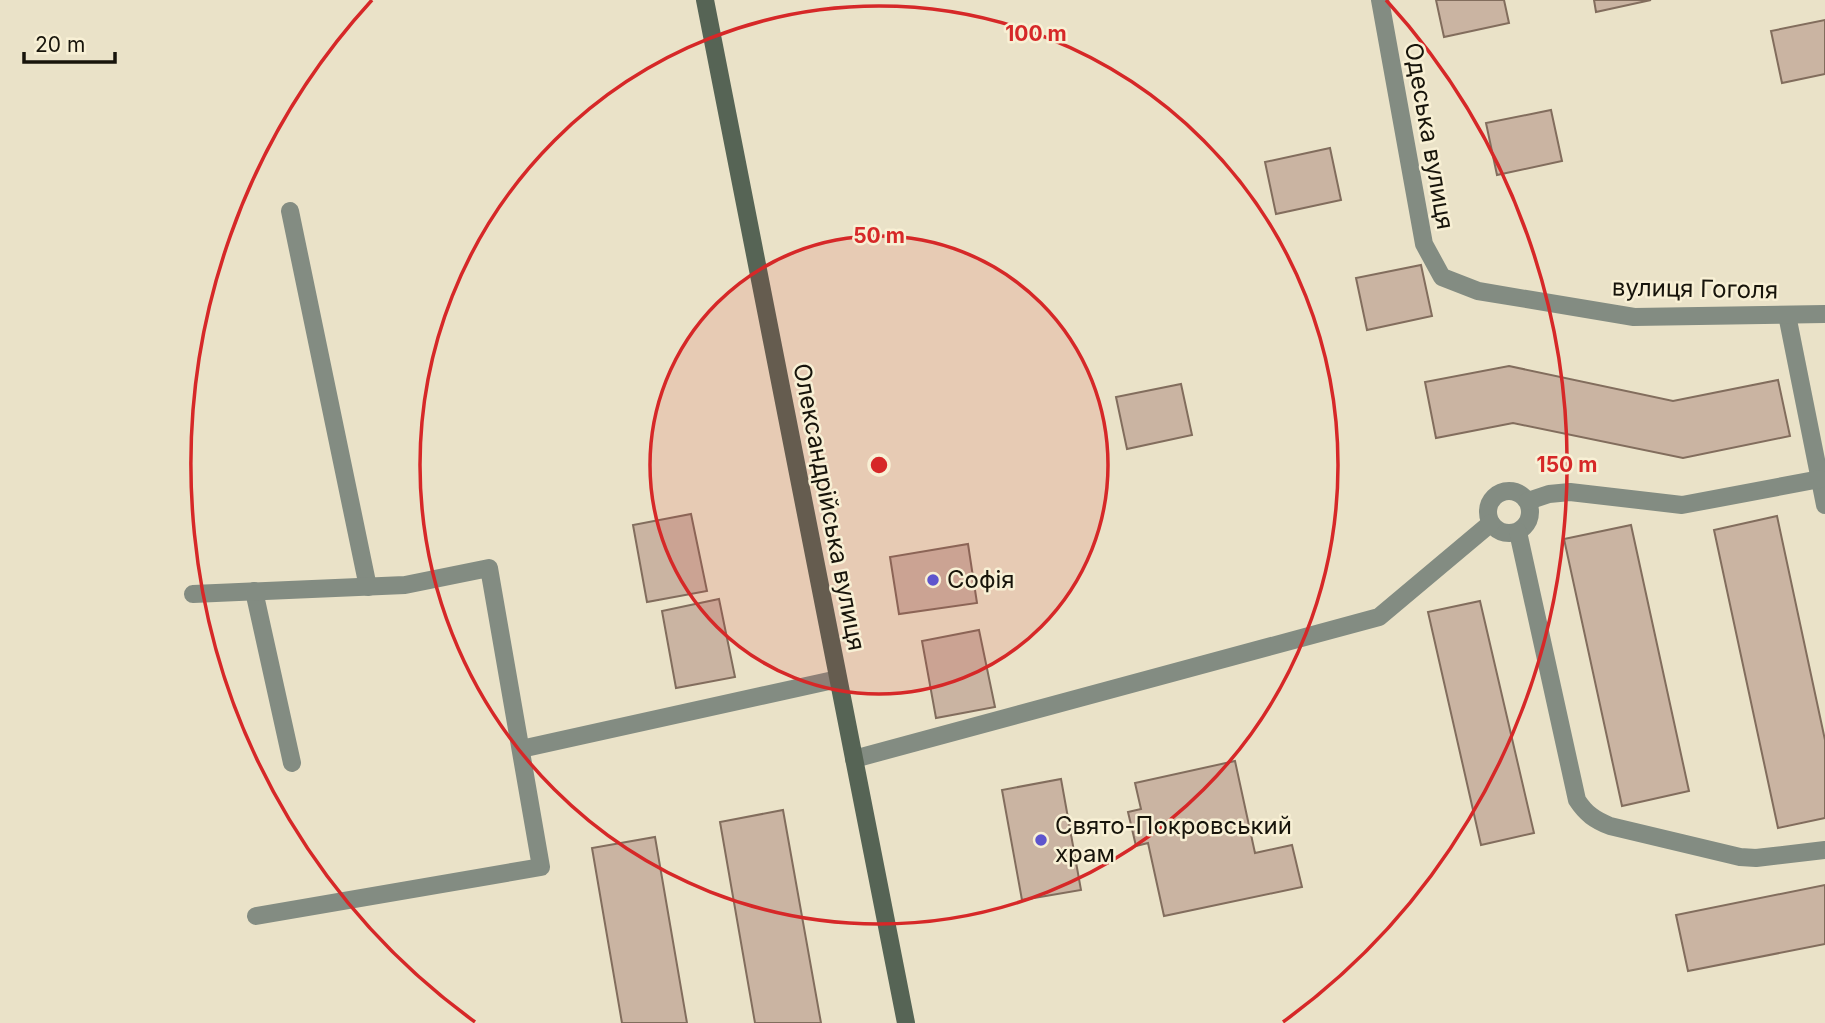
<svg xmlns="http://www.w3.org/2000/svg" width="1825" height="1023" viewBox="0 0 1825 1023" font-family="Inter,sans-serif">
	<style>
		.building { fill: #cab4a2; stroke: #826d5d; stroke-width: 2 }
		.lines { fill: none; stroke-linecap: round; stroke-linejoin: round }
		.lane { stroke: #838c82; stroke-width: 18 }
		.street { stroke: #838c82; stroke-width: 18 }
		.secondary { stroke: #566455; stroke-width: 18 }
		.ring { fill: none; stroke: #d62828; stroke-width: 3.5 }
		.poi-dot { fill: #5e55cd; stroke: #f8f0d5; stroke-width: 2.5 }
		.labels { text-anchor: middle; stroke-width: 5; stroke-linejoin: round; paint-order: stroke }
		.street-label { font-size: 24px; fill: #17140b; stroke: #f8f0d5 }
		.poi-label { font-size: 24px; fill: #17140b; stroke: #f8f0d5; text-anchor: start }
		.centre { fill: #d62828; stroke: #f8f0d5; stroke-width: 3.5 }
		.ring-label { font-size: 21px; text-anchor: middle; font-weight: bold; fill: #d62828; stroke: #f8f0d5; stroke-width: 5; stroke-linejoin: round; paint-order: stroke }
	</style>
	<rect width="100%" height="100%" fill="#eae2c8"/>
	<g class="building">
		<path d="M1436,0H1504L1509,23L1444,37Z"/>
		<path d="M1594,0H1651L1596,12Z"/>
		<path d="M1825,20V74L1782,83L1771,31Z"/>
		<path d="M1551,110L1562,161L1497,175L1486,123Z"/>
		<path d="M1330,148L1341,200L1276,214L1265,162Z"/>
		<path d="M1421,265L1432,316L1367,330L1356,278Z"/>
		<path d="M1509,366L1673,401L1778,380L1790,436L1683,458L1513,423L1436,438L1425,382Z"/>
		<path d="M1181,384L1192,435L1127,449L1116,397Z"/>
		<path d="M691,514L707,591L647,602L633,525Z"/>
		<path d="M1777,516L1825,740V818L1778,828L1714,530Z"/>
		<path d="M1631,525L1689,791L1622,806L1564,539Z"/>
		<path d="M968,544L977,603L899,614L890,557Z"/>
		<path d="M719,599L735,677L676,688L662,611Z"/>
		<path d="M1480,601L1534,833L1481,845L1428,612Z"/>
		<path d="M979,630L995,707L936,718L922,641Z"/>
		<path d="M1235,761L1255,853L1292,845L1302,887L1164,916L1148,843L1136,846L1128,812L1141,809L1135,783Z"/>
		<path d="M1061,779L1081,890L1022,900L1002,790Z"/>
		<path d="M783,810L821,1023H755L720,822Z"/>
		<path d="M655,837L687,1023H622L592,848Z"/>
		<path d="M1825,885V944L1688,971L1676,915Z"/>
	</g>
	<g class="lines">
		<g class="lane">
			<path d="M290,211L368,587"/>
			<path d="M1787,315L1825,505"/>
			<circle cx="1509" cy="512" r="21"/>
			<path d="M1528,501L1549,494L1570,492L1682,505L1820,479"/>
			<path d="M1518,532L1577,800C1586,814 1595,820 1610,826L1740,857L1756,858L1825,850"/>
			<path d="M254,591L292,763"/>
			<path d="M193,594L405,585L489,568L541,867L256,916"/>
			<path d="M521,749L838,679"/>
			<path d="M854,759L1379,617L1491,523"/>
		</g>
		<path class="street" d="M1380,0L1424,244L1442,277L1478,291L1634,317L1825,314"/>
		<path class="secondary" d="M705,0L906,1023"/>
	</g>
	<circle cx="879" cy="465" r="229" fill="#d62828" fill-opacity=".12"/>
	<g class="ring">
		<circle cx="879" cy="465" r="229"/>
		<circle cx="879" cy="465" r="459"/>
		<path d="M475 1022A688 688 0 0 1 372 0M1386 0A688 688 0 0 1 1283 1022"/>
	</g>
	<g class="poi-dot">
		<circle cx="933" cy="580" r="7"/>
		<circle cx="1041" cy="840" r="7"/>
	</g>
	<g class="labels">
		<g class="street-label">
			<text transform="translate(1429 136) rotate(80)" y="8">Одеська вулиця</text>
			<text transform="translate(1695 289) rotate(1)" y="8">вулиця Гоголя</text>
			<text transform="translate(829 507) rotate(79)" y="8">Олександрійська вулиця</text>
		</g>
		<g class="poi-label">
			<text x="947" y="588">Софія</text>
			<text x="1055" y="834">Свято-Покровський<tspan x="1055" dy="28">храм</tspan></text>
		</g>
	</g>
	<circle cx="879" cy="465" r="10" class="centre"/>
	<g class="ring-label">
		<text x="1036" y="41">100 m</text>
		<text x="879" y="243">50 m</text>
		<text x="1567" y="472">150 m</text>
	</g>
	<path d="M24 52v10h91v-10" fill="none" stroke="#17140b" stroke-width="3.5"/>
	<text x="35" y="52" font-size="21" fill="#17140b" stroke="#f8f0d5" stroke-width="5" paint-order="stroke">20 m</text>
</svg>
